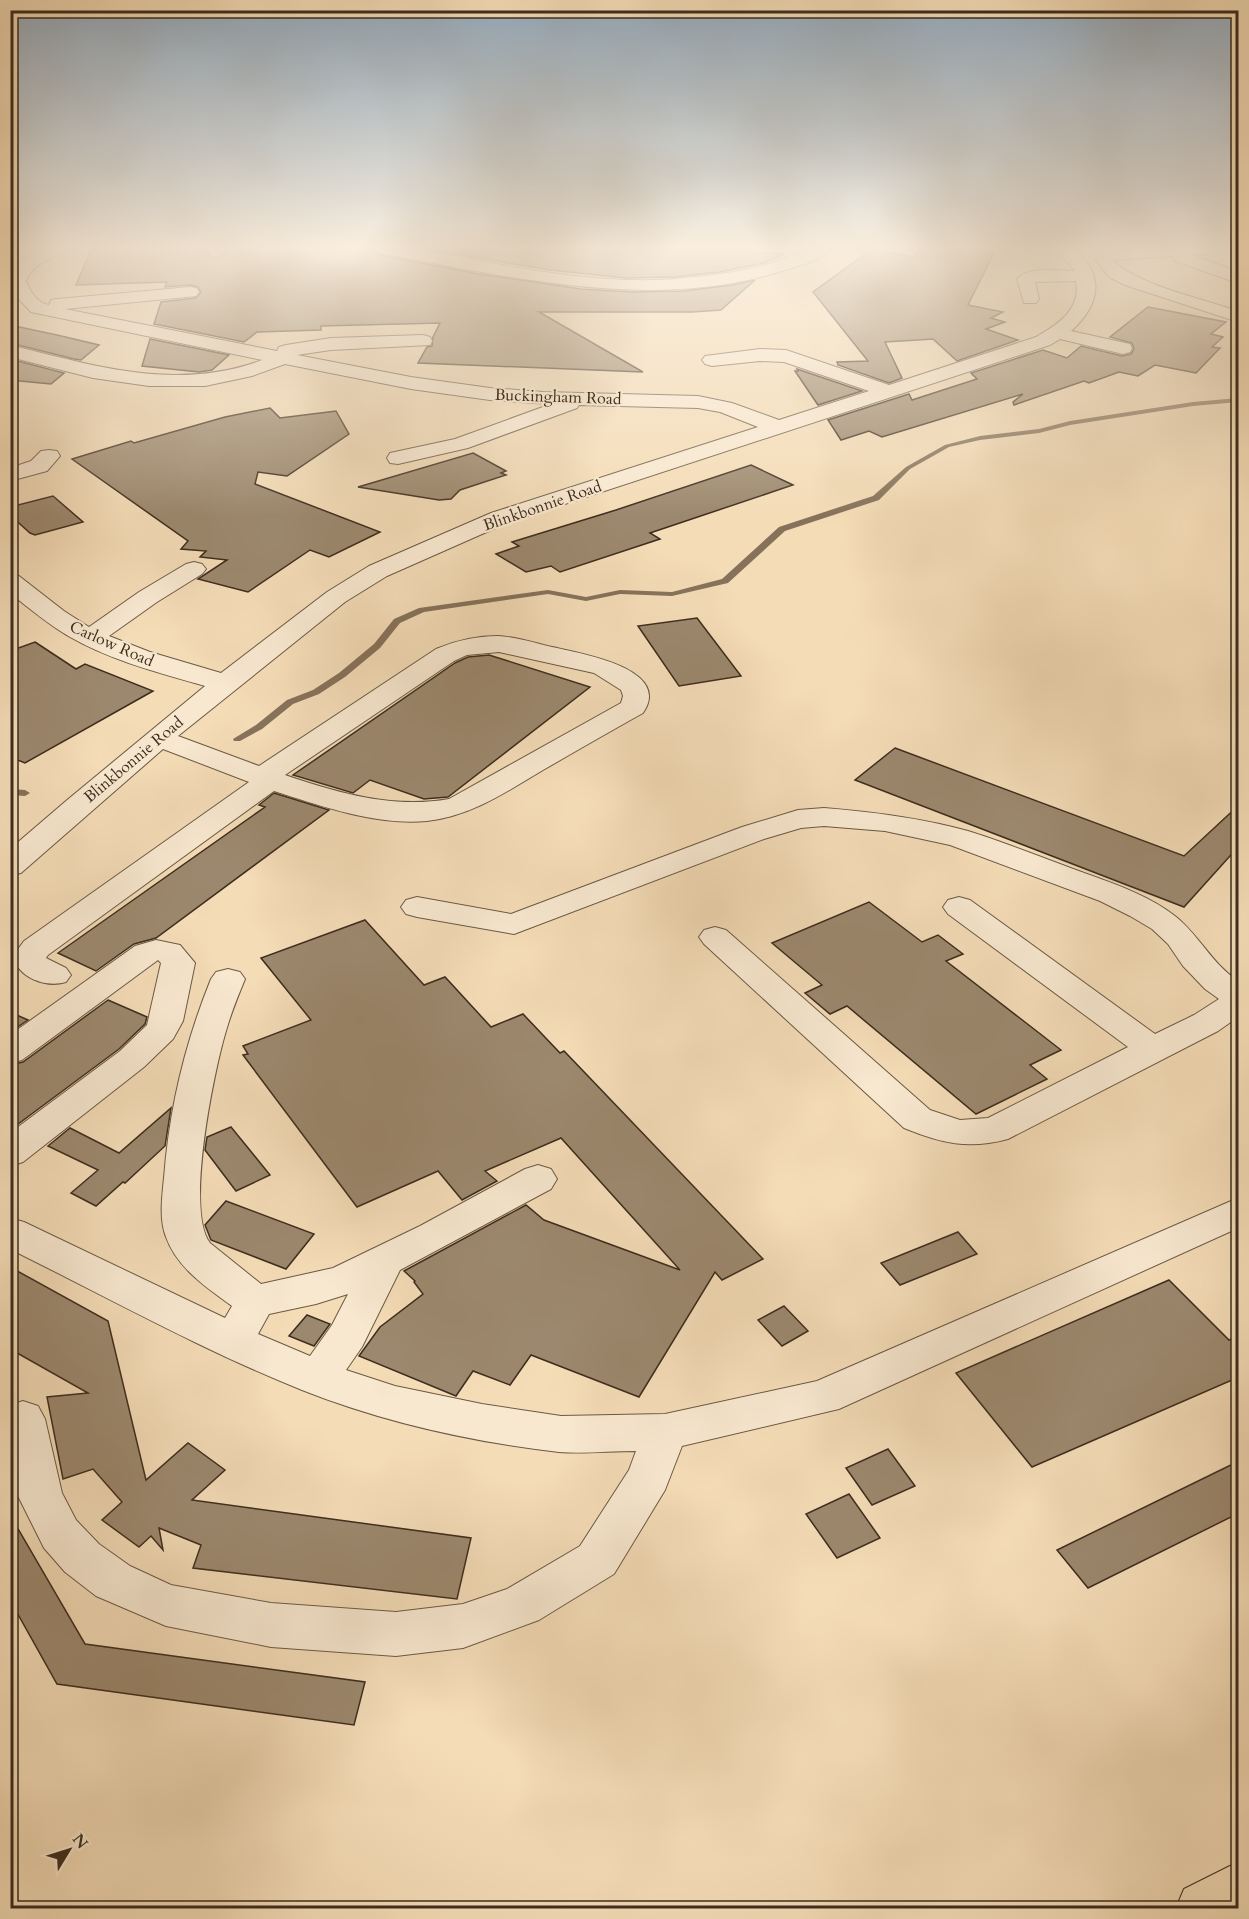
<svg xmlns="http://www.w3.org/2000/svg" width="1249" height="1919" viewBox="0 0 1249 1919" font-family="Cardo,serif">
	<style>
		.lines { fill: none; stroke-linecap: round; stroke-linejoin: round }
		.stream { fill: #86725b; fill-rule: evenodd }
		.building { fill: #9c886e; stroke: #3d2d1e; stroke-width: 1.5 }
		.minor-casing { stroke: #6b5944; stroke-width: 2 }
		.major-casing { stroke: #3d2d1e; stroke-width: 2 }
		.minor { fill: #f8e8d0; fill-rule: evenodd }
		.major { fill: #f4dcb7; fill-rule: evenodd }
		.labels { text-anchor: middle; stroke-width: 4.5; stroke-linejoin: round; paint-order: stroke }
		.far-street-label { font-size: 16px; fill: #3d2d1e; stroke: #f8e8d0 }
	</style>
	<rect width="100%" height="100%" fill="#f4dcb7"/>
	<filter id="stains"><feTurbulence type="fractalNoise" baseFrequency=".00333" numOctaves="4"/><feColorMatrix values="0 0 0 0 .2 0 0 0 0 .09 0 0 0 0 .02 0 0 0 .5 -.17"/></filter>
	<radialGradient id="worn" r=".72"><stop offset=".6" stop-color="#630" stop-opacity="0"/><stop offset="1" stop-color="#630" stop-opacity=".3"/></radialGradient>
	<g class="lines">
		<g class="stream">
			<path d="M1238,398V402L1193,406L1070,425L1039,433L980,440L949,447L910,469L879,500L785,531L728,583L672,596L620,594L586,601L548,594L424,612L400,623L380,648L345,677L319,694L293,704L262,729L240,741H234L233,739L256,725L287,700L313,690L339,673L374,644L394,619L419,608L548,590L586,597L620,590L672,592L722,579L779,527L873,496L906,467L945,445L980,436L1039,429L1070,421L1193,402Z"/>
			<path d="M10,789L25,790L30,793L25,796L10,795Z"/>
		</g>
	</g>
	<g class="building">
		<path d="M92,248H209L207,252L209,256L216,258L224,256L230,248H370L380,255L479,274L581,289L632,292L683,291L733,285L755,280L721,310L692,312H539L643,372L418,363L427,347L432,346L433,337L440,323L321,326V330L257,332L244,342L154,324L161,302L196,298L201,292L198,287L190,285L165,287L167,282L76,285Z"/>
		<path d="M420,248H710L784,254L764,263L720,272L675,277L625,278L550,270Z"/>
		<path d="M920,248L994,253L968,305L1003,312L991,318L1005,322L986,329L1018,340L957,361L933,339L885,342L902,378L889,383L838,365L837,362L868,361L813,292L871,250L915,257Z"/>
		<path d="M1148,307L1226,322L1211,334L1223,337L1212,347L1220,348L1196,373L1155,365L1138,376L1119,372L1089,383L1084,381L1014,405L1013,402L1023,394L882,437L869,431L841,440L828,420L909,394L912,400L977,379L971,373L1043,350L1067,358L1081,346L1122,356L1131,354L1134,349L1132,343L1110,337Z"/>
		<path d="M10,325L57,335L99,345L81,360L74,359L10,343Z"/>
		<path d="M150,339L229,355L212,370L199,372L142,366Z"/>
		<path d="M10,359L64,373L51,384L10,380Z"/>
		<path d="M797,369L862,391L818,405L795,371H798Z"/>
		<path d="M270,408L280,418L336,411L349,434L287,476L258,472L255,484L380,532L329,557L310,550L248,592L198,579L227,560L200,557L206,551L181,549L188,541L72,459L131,441L134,443L225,417Z"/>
		<path d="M473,453L506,471L501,473L506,475L460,490L451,499L439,500L358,487Z"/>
		<path d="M751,465L793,485L650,533L660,539L560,572L551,566L526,572L496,554L519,546L512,542L616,510Z"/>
		<path d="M53,496L83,522L35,535L30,533L10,515V507Z"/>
		<path d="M697,618L741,676L679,686L638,626Z"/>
		<path d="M35,642L76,669L85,664L153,691L25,763L10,757V651Z"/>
		<path d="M489,655L590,687L448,797L424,799L370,780L353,793L293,775L455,663L468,657Z"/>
		<path d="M895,748L1184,856L1239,805V846L1184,907L855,780Z"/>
		<path d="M274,793L329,810L156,938L134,944L96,971L58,953L265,807L259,805Z"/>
		<path d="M869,902L922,942L938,935L963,954L946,961L1061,1050L1030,1065L1047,1079L976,1114L847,1006L830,1014L805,993L822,985L772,943Z"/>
		<path d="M365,920L424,985L445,977L491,1027L523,1014L560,1053L564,1051L763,1259L722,1280L715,1272L639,1397L531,1355L510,1385L473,1371L456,1396L359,1356L380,1327L423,1294L414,1282L415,1281L404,1271L526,1205L544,1220L680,1270L561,1138L485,1171L497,1181L462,1200L438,1171L357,1207L243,1055L248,1054L243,1046L311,1020L261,958Z"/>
		<path d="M108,1000L147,1017L145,1024L119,1049L10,1130V1065L23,1062Z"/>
		<path d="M10,1012L28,1020L10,1032Z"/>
		<path d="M171,1108L165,1146L125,1183L123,1182L96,1206L71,1193L98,1170L48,1146L70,1128L119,1153Z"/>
		<path d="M231,1127L270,1175L236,1191L205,1150L207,1137Z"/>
		<path d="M226,1201L314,1234L286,1269L211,1240L205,1225Z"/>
		<path d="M958,1232L977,1254L900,1285L881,1263Z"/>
		<path d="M10,1267L108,1321L146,1480L188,1443L225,1470L192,1500L471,1538L457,1599L193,1568L201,1545L159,1528L163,1550L151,1536L139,1547L102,1520L122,1502L93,1469L63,1479L47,1397L88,1393L10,1349Z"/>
		<path d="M1169,1280L1229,1340L1239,1336V1377L1032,1467L956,1373Z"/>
		<path d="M784,1306L808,1331L782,1346L758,1320Z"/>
		<path d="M307,1315L330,1324L314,1346L289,1336Z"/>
		<path d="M888,1449L915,1486L872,1505L846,1468Z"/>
		<path d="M1239,1461V1513L1088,1588L1057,1550Z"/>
		<path d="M849,1494L880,1538L837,1558L806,1514Z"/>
		<path d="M10,1515L85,1644L365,1682L354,1725L57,1684L10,1600Z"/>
	</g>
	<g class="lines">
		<defs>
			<g id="minor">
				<path d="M48,248H68L66,252C50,259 32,264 26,281C30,291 37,303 49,305L51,300L57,299L190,287L196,288L199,292L196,296L65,309L277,351L279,347L286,345L331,338L423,335L430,337L432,341L430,345L331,350L297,355L411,377L490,388L543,392L698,396L732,403L779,420L869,391L784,362L760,361L712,366L705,364L702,360L705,356L760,349L786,350L889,385L1036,337C1059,324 1081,309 1076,281L1035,282L1039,299L1036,303H1024L1017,279C1028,266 1059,271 1075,271L1055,248H1072C1078,254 1087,261 1091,269C1103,293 1089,315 1071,331L1130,344L1132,348L1130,352L1123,354L1060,339L1050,345L507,523L387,576L345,602L178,736L259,766L436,649C455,641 476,636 498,636C517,637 538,644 557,648C583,654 673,669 643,713C609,732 576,751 543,770C506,792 471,816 427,821C377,826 321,806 274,791L48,955L46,958L66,968L71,975L66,982C46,988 18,978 13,956L24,941L249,782L163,749L21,873L10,875V849L66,801L205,686C160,673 112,661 70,637C49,625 30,609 10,593V574L19,576L64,611L89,627L139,592L186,564L194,562L202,564L206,569L202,574L157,602L109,636L150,652L221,673L327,592L369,566L491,513L758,427L720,412L698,408L579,405L577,408L468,448L398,464L390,463L387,458L390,453L455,439L551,404L490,400L411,389L285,364L252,376L205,386H149L93,378L10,357V345C94,366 178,392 262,360L31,312L13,293L10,276L21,260ZM499,652L594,673L621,690L623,696L621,703L449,799C393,809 338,793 285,775L454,661L467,655Z"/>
				<path d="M211,248H228C223,255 219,257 211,255L209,251Z"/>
				<path d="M372,248C406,244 441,254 475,260C540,272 609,284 675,279C706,276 736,273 765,265C788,259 808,246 830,248C820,262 797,266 782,271C651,312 511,277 380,253Z"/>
				<path d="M1141,248H1238L1237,253L1192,255L1238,272V283L1175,261L1173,256L1113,260C1134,284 1206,300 1238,311V322L1125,285L1109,277L1095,259C1105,245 1125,248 1141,248Z"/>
				<path d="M49,450L57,451L60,456L47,471L10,481V468L31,461L41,451Z"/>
				<path d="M824,808C873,812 921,818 968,831C1004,842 1040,857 1076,870C1109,882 1147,894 1175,916C1199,935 1212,964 1238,981V1017L1218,1031L1008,1139C968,1150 941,1143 904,1128L704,944L699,937L704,930L715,927L726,930L930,1110L960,1120L988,1118L1128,1047L948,914L943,907L948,900L959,897L970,900L1155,1034L1194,1015L1219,999L1205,989L1183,966L1168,944L1152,929L1130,916L1100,901L950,845L885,831L824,826L801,828L764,839L514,934L417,917L406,914L401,907L406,900L417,897L511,914L742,827L798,810Z"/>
				<path d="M156,940L180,945L195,963L183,1021L173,1039L144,1067L23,1162L10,1166V1133L120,1051L147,1025L161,963L158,960L22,1060L10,1063V1035L135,946Z"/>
				<path d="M228,969L240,972L245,979C238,996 231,1013 226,1031C214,1071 185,1211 210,1243L261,1284L333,1268L420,1226L525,1169L538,1165L551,1169L557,1179L551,1189L400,1270L362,1347L346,1370L395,1386L482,1404L561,1416L665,1414L817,1381L1238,1198V1228L839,1409L682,1446L665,1490L614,1574L539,1620L463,1648L396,1656L271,1647L166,1626L96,1596L65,1572L44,1548L17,1494L10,1462V1405L23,1401L38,1406L45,1419L62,1493L76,1520L99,1544L130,1566L171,1585L271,1603L396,1612L463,1604L507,1589L580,1546L629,1470L636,1451C611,1451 584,1454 559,1452C472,1442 383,1422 302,1390C202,1350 107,1297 10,1249V1218L24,1222L225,1318L232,1306C207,1288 177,1268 166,1237C159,1220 162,1197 164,1178C169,1110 185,1043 211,979L216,972ZM348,1294L332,1325L310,1356L258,1334L269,1314L316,1304Z"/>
			</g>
			<path id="major" d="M1238,1862V1908H1176L1184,1889Z"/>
		</defs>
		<use href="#minor" class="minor-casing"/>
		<use href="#major" class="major-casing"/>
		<use href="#minor" class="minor"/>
		<use href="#major" class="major"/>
	</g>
	<linearGradient id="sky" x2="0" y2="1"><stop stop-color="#94acc0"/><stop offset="0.48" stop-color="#faefdf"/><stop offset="1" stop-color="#faefdf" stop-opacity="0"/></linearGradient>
	<rect width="1249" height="516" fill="url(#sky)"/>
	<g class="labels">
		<g class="far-street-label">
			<text transform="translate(558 396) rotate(2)" y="6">Buckingham Road</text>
			<text transform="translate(542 505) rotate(-19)" y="6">Blinkbonnie Road</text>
			<text transform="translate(112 643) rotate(24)" y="6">Carlow Road</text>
			<text transform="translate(133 759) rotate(-40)" y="6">Blinkbonnie Road</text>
		</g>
	</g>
	<rect width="1249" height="1919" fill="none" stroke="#f4dcb7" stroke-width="36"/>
	<rect x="12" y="12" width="1225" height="1895" fill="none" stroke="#3d2d1e" stroke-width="3"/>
	<rect x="18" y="18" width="1213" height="1883" fill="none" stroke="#3d2d1e" stroke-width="1.5"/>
	<g transform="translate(69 1850) rotate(52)" stroke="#f8e8d0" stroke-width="4.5" paint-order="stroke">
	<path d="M0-4.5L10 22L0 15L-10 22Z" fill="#3d2d1e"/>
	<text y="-9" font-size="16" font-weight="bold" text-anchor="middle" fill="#3d2d1e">N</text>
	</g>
	<rect width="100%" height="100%" filter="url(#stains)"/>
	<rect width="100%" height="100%" fill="url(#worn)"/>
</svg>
